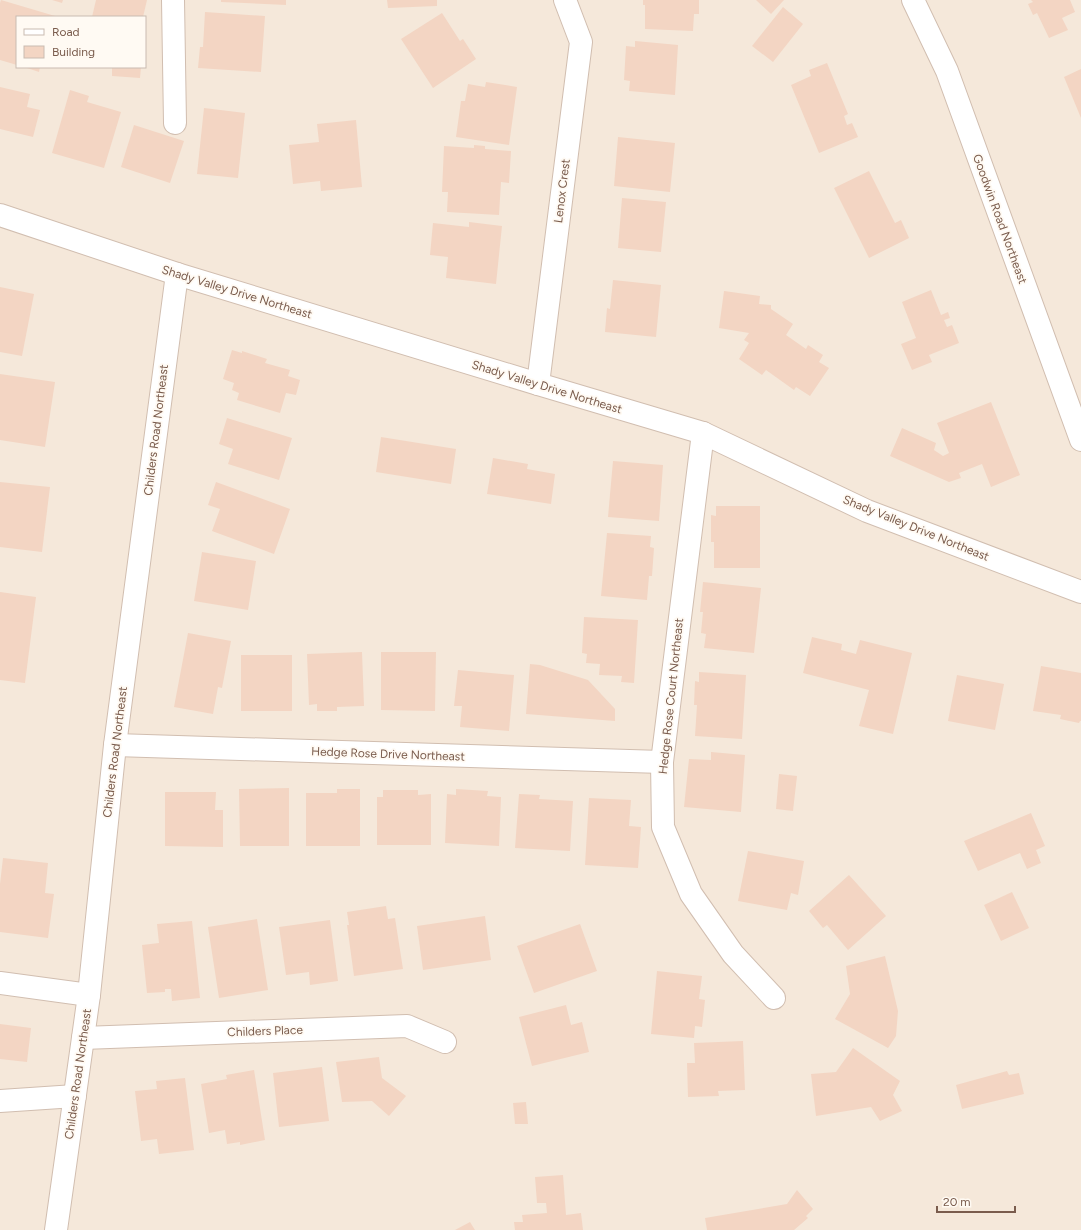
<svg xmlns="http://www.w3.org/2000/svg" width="1081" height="1230" viewBox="0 0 1081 1230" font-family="Figtree,sans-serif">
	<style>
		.residential { fill: #f5e8da; fill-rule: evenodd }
		.building { fill: #f3d5c3 }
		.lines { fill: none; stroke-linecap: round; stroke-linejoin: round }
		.minor-casing { stroke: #d1beb0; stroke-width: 24 }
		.minor { stroke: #fff; stroke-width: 22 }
		.labels { text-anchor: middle; stroke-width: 3.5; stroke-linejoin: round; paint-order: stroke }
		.street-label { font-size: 12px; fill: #7a5c4d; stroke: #fffaf3 }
	</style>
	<rect width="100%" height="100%" fill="#fdf6ec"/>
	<path class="residential" d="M0,0H1081V1230H0ZM17,17H145V67H17Z"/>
	<g class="building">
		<path d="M1,0L55,16V17H17V65L0,60V3Z"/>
		<path d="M52,0H63L62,3Z"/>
		<path d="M96,0H147L143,17H92Z"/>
		<path d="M221,0H286V5L221,2Z"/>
		<path d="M387,0H437V6L388,8Z"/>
		<path d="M643,0H699V14H694L693,31L645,29V5H643Z"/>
		<path d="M756,0H784L771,14Z"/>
		<path d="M1031,0H1070L1075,12L1062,18L1068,30L1049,38L1037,13L1033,15L1028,4L1033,2Z"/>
		<path d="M783,7L803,24L773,62L752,46Z"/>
		<path d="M205,12L265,16L261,72L198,68L200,47H203Z"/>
		<path d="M442,13L460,41L463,39L476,59L433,88L401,39Z"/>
		<path d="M635,41L678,45L675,95L629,91L630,81L624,80L626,46L635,47Z"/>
		<path d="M827,63L848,114L844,116L847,125L852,123L858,137L819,153L791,85L811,76L809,70Z"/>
		<path d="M24,67H40L39,72Z"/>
		<path d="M112,67H141L140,78L112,76Z"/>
		<path d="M1081,69V118L1064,77Z"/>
		<path d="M486,82L517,87L509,145L456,137L461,101H465L468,84L485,87Z"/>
		<path d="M0,87L30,94L27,107L40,110L33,137L0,129Z"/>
		<path d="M70,90L89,96L87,102L121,112L104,168L52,153Z"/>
		<path d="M204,108L245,113L238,178L197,174Z"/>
		<path d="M356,120L362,187L321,191L320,181L293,184L289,145L319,142L317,124Z"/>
		<path d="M134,125L184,141L170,183L121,167Z"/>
		<path d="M618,137L675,143L670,192L614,186Z"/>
		<path d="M474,145L485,146V149L511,151L509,183L501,182L499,215L447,212L448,192H442L444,146L474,148Z"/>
		<path d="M869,171L895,223L901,220L909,238L869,258L834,188Z"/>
		<path d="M622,198L666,202L661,252L618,248Z"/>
		<path d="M469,222L502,226L496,284L446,278L448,257L430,255L433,223L469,227Z"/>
		<path d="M613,280L661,285L656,337L605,332L607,308L610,309Z"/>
		<path d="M0,287L34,294L22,356L0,352Z"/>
		<path d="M931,290L941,315L948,312L950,318L944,320L947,327L952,325L959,343L929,355L932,362L912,370L901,344L916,338L902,302Z"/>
		<path d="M724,291L760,296L759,304L771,305V309L793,324L786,335L806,349L808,345L823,355L819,362L829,368L810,396L796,387L794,390L766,370L762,375L739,359L749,343L744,340L749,333L719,328Z"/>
		<path d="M232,350L242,353V351L267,359L265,363L290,370L288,376L300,380L296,395L286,393L280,413L237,400L239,393L232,390L234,383L223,379Z"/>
		<path d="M0,374L55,382L45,447L0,440Z"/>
		<path d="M991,402L1020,475L991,487L982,464L959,473L961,478L949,482L890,456L902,428L936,443L934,450L943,456L949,453L937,423Z"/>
		<path d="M227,418L292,438L279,480L228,464L233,449L219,444Z"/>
		<path d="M381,437L456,449L451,484L376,472Z"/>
		<path d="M493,458L528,464L527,469L555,474L551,504L487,494Z"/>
		<path d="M613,461L663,465L659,521L608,517Z"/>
		<path d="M0,482L50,487L42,552L0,547Z"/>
		<path d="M216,482L290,509L274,554L212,531L220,509L208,505Z"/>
		<path d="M716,506H760V568H714V542H711V515L716,516Z"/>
		<path d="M607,533L651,536L650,547L654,548L652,576H649L647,600L601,596Z"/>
		<path d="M202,552L256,561L248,610L194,601Z"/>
		<path d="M703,582L761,588L754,653L704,648L706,634L701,633L703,612H700Z"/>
		<path d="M0,592L36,597L25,683L0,680Z"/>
		<path d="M584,617L638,620L634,683L621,682L622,676L599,675L600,664L586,663L587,654L582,653Z"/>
		<path d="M188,633L231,641L222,688L218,687L213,714L174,707Z"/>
		<path d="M812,637L842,644L841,650L856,654L860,640L912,653L893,734L859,726L869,690L803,673Z"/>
		<path d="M362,652L364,706L337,707V711H317V704L309,705L307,654Z"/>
		<path d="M381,652H436L435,711L381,710Z"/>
		<rect x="241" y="655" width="51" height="56"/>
		<path d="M530,664L540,665L588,680L615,709V721L526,714Z"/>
		<path d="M1041,666L1081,673V721H1080L1079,723L1060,719L1061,715L1033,711Z"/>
		<path d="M458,670L514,675L509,731L460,727L462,706H454Z"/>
		<path d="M699,672L746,675L742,739L695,736L697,705H694L695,681L699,682Z"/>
		<path d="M957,675L1004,684L995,730L948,721Z"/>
		<path d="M711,752L745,755L741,812L684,807L689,759L711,760Z"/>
		<path d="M779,774L797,776L793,811L776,809Z"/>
		<path d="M289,788V846H240L239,789Z"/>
		<path d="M337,789H360V846H306V793H337Z"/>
		<path d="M456,789L488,791L487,796L501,797L499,846L445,843L447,794L456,795Z"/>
		<path d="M383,790H418V795L431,794V845H377V797H383Z"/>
		<path d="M165,792H216L215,810H223V847L165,846Z"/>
		<path d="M519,794L540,795L539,799L573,801L570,851L515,848Z"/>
		<path d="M589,798L631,800L629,826L641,827L638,868L585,865Z"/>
		<path d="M1031,813L1045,846L1036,850L1041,863L1027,869L1020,853L978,871L964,841Z"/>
		<path d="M748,851L804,861L798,895L791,893L787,910L738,901Z"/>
		<path d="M3,858L48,863L45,893L54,894L48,938L0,932V884Z"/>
		<path d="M849,875L886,916L848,950L827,925L823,928L809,911Z"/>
		<path d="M1012,892L1029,928L1001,941L984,905Z"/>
		<path d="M386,906L388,919L395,918L403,969L354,976L347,925H349L347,912Z"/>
		<path d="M485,916L491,960L423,970L417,926Z"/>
		<path d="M257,919L268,990L219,998L208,927Z"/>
		<path d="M330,920L338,981L310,985L309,972L286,975L279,927Z"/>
		<path d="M192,921L200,998L172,1001L171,989H165V992L147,993L142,945L159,943L157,924Z"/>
		<path d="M580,924L597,971L534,993L517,946Z"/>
		<path d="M885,956L898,1011L896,1036L888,1048L835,1019L850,994L846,966Z"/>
		<path d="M657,971L702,976L699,999L705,1000L702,1027L695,1026L694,1038L651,1034Z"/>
		<path d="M566,1005L571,1025L582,1022L589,1052L532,1066L519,1017Z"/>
		<path d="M0,1024L31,1028L27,1062L0,1059Z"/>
		<path d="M743,1041L745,1090L718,1091L719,1096L688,1097L687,1063H695L694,1043Z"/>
		<path d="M853,1048L900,1081L893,1095L902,1111L880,1121L871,1107L816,1116L811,1074L836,1072Z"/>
		<path d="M379,1057L382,1078L406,1096L389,1116L372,1101L342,1102L336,1062Z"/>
		<path d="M322,1067L329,1121L279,1127L273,1073Z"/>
		<path d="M254,1070L265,1140L240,1145V1142L227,1144L225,1130L209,1133L201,1084L227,1079L226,1075Z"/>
		<path d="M1007,1071L1009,1075L1019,1073L1024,1094L962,1109L956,1085Z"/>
		<path d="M185,1078L194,1150L159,1154L157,1139L141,1141L135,1091L157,1089L156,1081Z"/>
		<path d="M526,1102L528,1124H515L513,1103Z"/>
		<path d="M563,1175L566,1215L581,1213L583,1230H515L514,1222H523L522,1215L547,1213L546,1203H537L535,1177Z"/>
		<path d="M797,1190L813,1209L806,1216L808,1218L794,1230H707L705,1218L787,1204Z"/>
		<path d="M470,1222L475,1230H455Z"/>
	</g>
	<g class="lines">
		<defs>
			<g id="minor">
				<path d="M173,0L175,123"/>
				<path d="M913,0L947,71L1081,440"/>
				<path d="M0,215L177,274L538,384L703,433L867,511L1081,592"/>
				<path d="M538,384L581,42L565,0"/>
				<path d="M703,433L662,762L663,827L691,894L733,954L774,998"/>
				<path d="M115,745L662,762"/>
				<path d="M0,983L89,995"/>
				<path d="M83,1038L407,1026L445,1042"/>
				<path d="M0,1101L75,1096"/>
				<path d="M56,1230L89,995L115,745L177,274"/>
			</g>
		</defs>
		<use href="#minor" class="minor-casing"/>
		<use href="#minor" class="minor"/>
	</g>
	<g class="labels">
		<g class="street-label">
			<text transform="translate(562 191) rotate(-83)" y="4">Lenox Crest</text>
			<text transform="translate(1000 219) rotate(70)" y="4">Goodwin Road Northeast</text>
			<text transform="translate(237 292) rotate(17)" y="4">Shady Valley Drive Northeast</text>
			<text transform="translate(547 387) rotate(17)" y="4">Shady Valley Drive Northeast</text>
			<text transform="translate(156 430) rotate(-83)" y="4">Childers Road Northeast</text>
			<text transform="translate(916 528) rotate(22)" y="4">Shady Valley Drive Northeast</text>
			<text transform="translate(671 696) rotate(-84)" y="4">Hedge Rose Court Northeast</text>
			<text transform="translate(115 752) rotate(-83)" y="4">Childers Road Northeast</text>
			<text transform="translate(388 754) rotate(2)" y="4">Hedge Rose Drive Northeast</text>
			<text transform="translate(265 1031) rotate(-2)" y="4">Childers Place</text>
			<text transform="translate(78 1074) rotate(-82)" y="4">Childers Road Northeast</text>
		</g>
	</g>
	<rect x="16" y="16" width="130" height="52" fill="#fffaf3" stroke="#cabbb1"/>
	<rect x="24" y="29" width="20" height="6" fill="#ffffff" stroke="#cabbb1"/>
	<text x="52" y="36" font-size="12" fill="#7a5c4d">Road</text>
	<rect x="24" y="46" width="20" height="12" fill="#f3d5c3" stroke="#cabbb1"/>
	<text x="52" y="56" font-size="12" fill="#7a5c4d">Building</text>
	<path d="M937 1206v6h78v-6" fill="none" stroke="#7a5c4d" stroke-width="2"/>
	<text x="943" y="1206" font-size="12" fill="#7a5c4d" stroke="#fffaf3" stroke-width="3" paint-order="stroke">20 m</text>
</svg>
